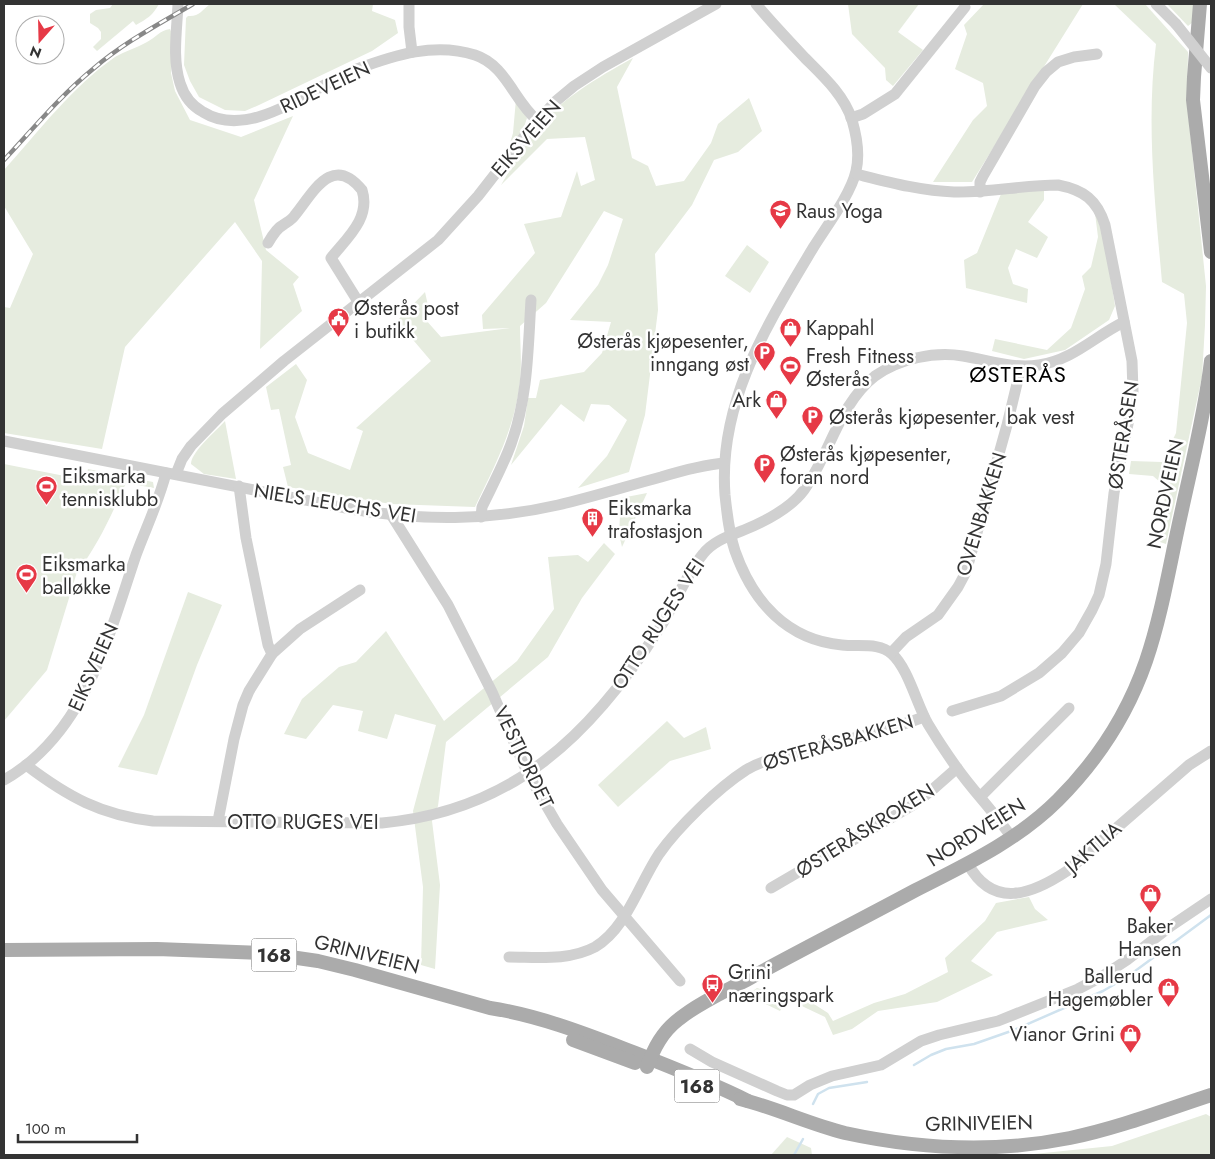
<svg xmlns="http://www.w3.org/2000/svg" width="1215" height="1159" viewBox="0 0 1215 1159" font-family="Jost,sans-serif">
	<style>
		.green { fill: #e6ecdf }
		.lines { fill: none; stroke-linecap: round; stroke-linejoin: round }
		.stream { stroke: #cfe2ee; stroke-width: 2.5 }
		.minor { stroke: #d0d0d0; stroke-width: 11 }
		.major { stroke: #ababab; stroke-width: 14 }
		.rail-casing { stroke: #888; stroke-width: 4.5 }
		.rail { stroke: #fff; stroke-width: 2.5; stroke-dasharray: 8; stroke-linecap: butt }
		.minor-bridge { stroke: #d0d0d0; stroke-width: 11 }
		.labels { text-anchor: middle; stroke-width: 5; stroke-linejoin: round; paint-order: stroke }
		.shield { fill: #fff; stroke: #707070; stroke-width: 1 }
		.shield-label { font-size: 19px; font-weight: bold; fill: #333 }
		.street-label { font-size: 20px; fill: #333; stroke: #fff }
		.poi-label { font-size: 20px; fill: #333; stroke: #fff; text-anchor: start }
		.quarter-label { font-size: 22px; letter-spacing: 1px; fill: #000; stroke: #fff }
	</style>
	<rect width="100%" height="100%" fill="#fff"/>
	<g class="green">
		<path d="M113,4H159C153,15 147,19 136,25L133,21L97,51L93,47L101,39V32L98,28L90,23V14L96,10L110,8Z"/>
		<path d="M210,4H373L372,11L395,20L398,33L372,51L259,105L245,111L225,110L199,97L190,81L184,65L186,18L188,16C199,17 202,10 210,4Z"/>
		<path d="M848,4H919L898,32L923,50L893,86L886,80L885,68L852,34Z"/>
		<path d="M984,4H1083L972,182H933L973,120L987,106L983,83L955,69L967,34L964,25Z"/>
		<path d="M1114,4H1145L1188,52L1187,102L1206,286L1205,325L1202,377L1166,544L1160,542L1166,487L1153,476L1129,474L1131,461L1162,462L1176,433L1187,323L1184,294L1162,282C1155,203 1146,123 1156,44Z"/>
		<path d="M1167,4H1193V22L1188,26Z"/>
		<path d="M170,29L172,34L171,73L175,91L190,120L241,137L293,116L254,200L266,250L299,277L293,284L302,311L260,349L262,261L235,222L125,347L102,449L4,433V307L10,308L33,254L4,206V170C38,132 73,86 115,57C125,51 137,48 147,42C155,38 160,30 170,29Z"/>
		<path d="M633,58L617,87L632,158L648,166L656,186L684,181L711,143L718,124L749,98L762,131L738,152L714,160L692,205L655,254L658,310L645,415L629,472L578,488L607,456L627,420L609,405L591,404L584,422L561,404L511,465L524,426L528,398H536L540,380L584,372L602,353L611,322L570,320L598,285L608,265L623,219L604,211L546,303L520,326C520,344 522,363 520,381C515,428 495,465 475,507L391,504L288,487L283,467L291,465L279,409L271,410L266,387L296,364L307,380L295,417L308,453L350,470L363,431L356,428L431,361L397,321L425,292L429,310L425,319L441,337L510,328L483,329L482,315L535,253L524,224L561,217L577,171L581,186L595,180L585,137L547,139L501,185C512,167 522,148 534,132C560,99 597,78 633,58Z"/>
		<path d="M516,99L527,118L523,130L508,150L513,133Z"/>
		<path d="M1044,190V200L1028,222L1048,237L1037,258L1016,249L1008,268L1013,284L1028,289L1027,303L966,288L964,260L977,253L1001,194Z"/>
		<path d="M1095,213L1104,236L1115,306L1109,320L1065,350L1024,359L992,351L995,339L1047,350L1071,328L1085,289L1082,276L1091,267L1098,237Z"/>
		<path d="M747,245L769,262L750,293L725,276Z"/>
		<path d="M225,421L236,479L204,474L191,464C191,452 216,431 225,421Z"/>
		<path d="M4,464L85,480L88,469L153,482L154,488L126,483C112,513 98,546 77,572L47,670L4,721Z"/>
		<path d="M647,493L622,547L619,534L621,498Z"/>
		<path d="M604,543L615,554L582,598L548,657L446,742L438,806L432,821L440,885L435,969L421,965L423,887L413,811L436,725L395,714L387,739L358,731L363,711L333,705L306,739L284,734L302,699L339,667L356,662L386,631L444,721L517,661L554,609L548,557L578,555L588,562Z"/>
		<path d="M188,592L222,605L197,665L157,775L118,767L144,715Z"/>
		<path d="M667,721L684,738L706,727L711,749L670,761L618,807L598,785Z"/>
		<path d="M1029,897L1035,909L1048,920L997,932L971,961L993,975L937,1002L878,1011L852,1029L833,1035L825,1017L787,999L780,1011L747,995L757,988L776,994L792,990L828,1013L833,1021L874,1003L905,994L948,972L945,958L985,921L996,903Z"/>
		<path d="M1206,1114L1211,1117V1155H1024L1112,1146Z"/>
		<path d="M787,1137L811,1148L812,1155H771Z"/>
	</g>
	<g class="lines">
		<g class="stream">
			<path d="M914,1065L931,1055L946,1049L974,1044L1014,1030L1103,991L1127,977L1211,915"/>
			<path d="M813,1104L818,1094L829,1088L867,1082"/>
			<path d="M794,1155L803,1139"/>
		</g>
		<g class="minor">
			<path d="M178,4C177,30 172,58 180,83C184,96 192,106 203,112C251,142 312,86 357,69C395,55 435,42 475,55C506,65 514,101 537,120"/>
			<path d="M409,4V27L412,52"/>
			<path d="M756,4C771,22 788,40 805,58C823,76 844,95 852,120C857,137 860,154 856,171C851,194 826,227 813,248C767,325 718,402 725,495C727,514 729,533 735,551C753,602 787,640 842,645C859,647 879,642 892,654C908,668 917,705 928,724C937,739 947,754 957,768C974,792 995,813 1012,838"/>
			<path d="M1156,4L1176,24"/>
			<path d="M851,118L863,114L895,94L965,7"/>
			<path d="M856,174C888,182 921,191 954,192C989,193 1023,185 1058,185C1084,190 1097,200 1105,225L1132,361L1133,392L1129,419L1114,493L1106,564L1099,595L1092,610L1079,633L1062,653L1039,673L1001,696L952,711"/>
			<path d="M980,192V182L983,176L1035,86L1046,72L1058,62L1074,57L1097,54"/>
			<path d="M268,243C272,236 277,228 283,225C287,222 292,220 295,215C313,193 332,153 362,190C371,218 347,238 331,258L359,303"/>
			<path d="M4,441L351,509C422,521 488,521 558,505C593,497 627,486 661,477C681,471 702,465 724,463"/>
			<path d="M176,474L182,459L191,446L222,414L284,361L438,240L478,196L531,128L556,101L574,86L603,67L716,4"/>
			<path d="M392,516L448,605L492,692L528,774L557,824L602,890L680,981"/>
			<path d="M481,517L482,507C492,486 503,466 511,444C528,398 528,348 531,300"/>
			<path d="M891,653L906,637L938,615L958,587L966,572L1007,425L1021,367"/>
			<path d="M272,654L300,629L360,590"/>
			<path d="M26,765C68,797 101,815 153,821L382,823C513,811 591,735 659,629C675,605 685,576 703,554C713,541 729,536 744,530C766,521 790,509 804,490C830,454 839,404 875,376C899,359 934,351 963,356C989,360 1012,369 1039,365C1073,360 1095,336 1124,322"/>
			<path d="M4,780C85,734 108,638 136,555C146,528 159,501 166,473"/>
			<path d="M981,796L1069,708"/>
			<path d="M218,821L234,739L243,705L249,691L272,654L268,645L246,538L239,486"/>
			<path d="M968,864C993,909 1031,895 1067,871L1189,765L1211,751"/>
			<path d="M771,888L913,805L932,790L957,768"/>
			<path d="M509,957C537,957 569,961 595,947C626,929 639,884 659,854C678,827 718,788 746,770C768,757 798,753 822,746C856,738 891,729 924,717"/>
			<path d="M690,1049L712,1062L777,1091L787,1095H794L810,1085L832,1076L881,1065L921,1041L939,1035L998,1021L1078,989L1101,977L1127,960L1171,926L1211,899"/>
		</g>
		<g class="major">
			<path d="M1200,4L1194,77L1193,100L1211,252"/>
			<path d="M4,950L157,949L263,953L318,961L355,970L490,1008C536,1015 581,1032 625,1049C666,1065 708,1081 748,1101"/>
			<path d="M573,1040L635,1063"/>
			<path d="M647,1067C654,1048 662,1032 679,1019C700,1002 726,991 750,978C805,948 860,920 914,891C965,865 1017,841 1058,800C1097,761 1128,713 1146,661C1162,614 1170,563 1181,514C1192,463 1205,412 1211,361"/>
			<path d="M740,1099C776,1108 809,1124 845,1133C919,1149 996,1153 1070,1138C1118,1128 1165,1110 1211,1095"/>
		</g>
		<defs>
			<path id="rail" d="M4,160C33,129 60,96 93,69C123,43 159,24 193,4"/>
		</defs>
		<use href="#rail" class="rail-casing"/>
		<use href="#rail" class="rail"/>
		<path class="minor-bridge" d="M1176,24L1211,68"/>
	</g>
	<defs>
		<symbol id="school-pin" viewBox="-11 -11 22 30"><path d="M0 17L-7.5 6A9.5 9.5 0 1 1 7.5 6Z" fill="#e63946" stroke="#fff"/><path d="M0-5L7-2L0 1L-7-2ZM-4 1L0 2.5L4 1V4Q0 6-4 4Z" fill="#fff"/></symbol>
		<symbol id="civic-pin" viewBox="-11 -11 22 30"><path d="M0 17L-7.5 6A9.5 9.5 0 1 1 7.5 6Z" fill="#e63946" stroke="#fff"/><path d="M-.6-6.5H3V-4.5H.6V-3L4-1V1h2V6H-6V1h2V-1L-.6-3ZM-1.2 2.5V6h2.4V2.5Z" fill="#fff"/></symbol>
		<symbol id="shop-pin" viewBox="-11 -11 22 30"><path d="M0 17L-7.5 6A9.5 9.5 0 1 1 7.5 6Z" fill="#e63946" stroke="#fff"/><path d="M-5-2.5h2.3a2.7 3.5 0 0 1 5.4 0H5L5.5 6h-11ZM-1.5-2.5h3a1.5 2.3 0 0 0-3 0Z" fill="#fff"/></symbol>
		<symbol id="parking-pin" viewBox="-11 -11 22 30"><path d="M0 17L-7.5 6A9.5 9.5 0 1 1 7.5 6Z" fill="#e63946" stroke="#fff"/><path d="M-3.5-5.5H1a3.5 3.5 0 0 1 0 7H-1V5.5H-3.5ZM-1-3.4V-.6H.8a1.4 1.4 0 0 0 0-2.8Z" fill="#fff"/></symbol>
		<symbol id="stadium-pin" viewBox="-11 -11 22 30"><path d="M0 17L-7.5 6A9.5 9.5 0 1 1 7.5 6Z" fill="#e63946" stroke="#fff"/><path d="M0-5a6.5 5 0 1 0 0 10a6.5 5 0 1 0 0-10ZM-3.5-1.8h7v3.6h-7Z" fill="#fff"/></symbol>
		<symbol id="building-pin" viewBox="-11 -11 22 30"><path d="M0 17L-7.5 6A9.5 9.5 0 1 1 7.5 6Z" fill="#e63946" stroke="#fff"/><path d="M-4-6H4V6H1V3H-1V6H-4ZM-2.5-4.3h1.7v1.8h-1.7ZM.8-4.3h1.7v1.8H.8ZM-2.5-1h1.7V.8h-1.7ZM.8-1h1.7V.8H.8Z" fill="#fff"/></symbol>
		<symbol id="bus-pin" viewBox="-11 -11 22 30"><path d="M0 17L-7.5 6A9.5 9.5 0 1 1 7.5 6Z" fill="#e63946" stroke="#fff"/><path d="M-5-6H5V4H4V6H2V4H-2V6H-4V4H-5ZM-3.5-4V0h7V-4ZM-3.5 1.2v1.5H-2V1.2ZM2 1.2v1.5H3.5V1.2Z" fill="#fff"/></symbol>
	</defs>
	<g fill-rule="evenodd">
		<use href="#school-pin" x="768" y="198" width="25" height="34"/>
		<use href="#civic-pin" x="326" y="306" width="25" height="34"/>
		<use href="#shop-pin" x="778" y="316" width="25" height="34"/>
		<use href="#parking-pin" x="752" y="340" width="25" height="34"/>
		<use href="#stadium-pin" x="778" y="354" width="25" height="34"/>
		<use href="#shop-pin" x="764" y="388" width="25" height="34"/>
		<use href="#parking-pin" x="800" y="404" width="25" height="34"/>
		<use href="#parking-pin" x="752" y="452" width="25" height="34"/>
		<use href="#stadium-pin" x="34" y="474" width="25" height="34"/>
		<use href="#building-pin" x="580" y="506" width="25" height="34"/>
		<use href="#stadium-pin" x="14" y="562" width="25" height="34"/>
		<use href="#shop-pin" x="1138" y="882" width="25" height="34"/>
		<use href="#bus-pin" x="700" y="972" width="25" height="34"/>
		<use href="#shop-pin" x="1156" y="976" width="25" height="34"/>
		<use href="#shop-pin" x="1118" y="1022" width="25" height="34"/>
	</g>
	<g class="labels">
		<g class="shield">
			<rect x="251.5" y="938.5" width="45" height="33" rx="4"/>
			<rect x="674.5" y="1069.5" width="45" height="33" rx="4"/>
		</g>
		<g class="shield-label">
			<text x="274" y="962">168</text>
			<text x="697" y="1093">168</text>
		</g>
		<g class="street-label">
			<text transform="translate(325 87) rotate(-25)" y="7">RIDEVEIEN</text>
			<text transform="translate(526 138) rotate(-49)" y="7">EIKSVEIEN</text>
			<text transform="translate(1123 435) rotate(-81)" y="7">ØSTERÅSEN</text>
			<text transform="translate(1165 494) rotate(-78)" y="7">NORDVEIEN</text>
			<text transform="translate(335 503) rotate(9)" y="7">NIELS LEUCHS VEI</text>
			<text transform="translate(981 514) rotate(-73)" y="7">OVENBAKKEN</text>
			<text transform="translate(658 624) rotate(-57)" y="7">OTTO RUGES VEI</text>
			<text transform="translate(93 667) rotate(-66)" y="7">EIKSVEIEN</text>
			<text transform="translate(838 742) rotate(-16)" y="7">ØSTERÅSBAKKEN</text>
			<text transform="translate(524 757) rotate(64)" y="7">VESTJORDET</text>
			<text x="303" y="829">OTTO RUGES VEI</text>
			<text transform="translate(865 830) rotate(-32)" y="7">ØSTERÅSKROKEN</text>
			<text transform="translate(976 832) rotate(-32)" y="7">NORDVEIEN</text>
			<text transform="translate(1093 847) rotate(-41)" y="7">JAKTLIA</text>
			<text transform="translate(367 954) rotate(14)" y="7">GRINIVEIEN</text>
			<text transform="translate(979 1123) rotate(-1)" y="7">GRINIVEIEN</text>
		</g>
		<g class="poi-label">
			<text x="796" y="218">Raus Yoga</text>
			<text x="354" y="315">Østerås post<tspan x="354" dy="23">i butikk</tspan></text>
			<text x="806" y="335">Kappahl</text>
			<text x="749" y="348" text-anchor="end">Østerås kjøpesenter,<tspan x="749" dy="23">inngang øst</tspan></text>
			<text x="806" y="363">Fresh Fitness<tspan x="806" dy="23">Østerås</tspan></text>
			<text x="761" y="407" text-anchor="end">Ark</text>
			<text x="829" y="424">Østerås kjøpesenter, bak vest</text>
			<text x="780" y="461">Østerås kjøpesenter,<tspan x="780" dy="23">foran nord</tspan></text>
			<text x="62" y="483">Eiksmarka<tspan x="62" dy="23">tennisklubb</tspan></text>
			<text x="608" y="515">Eiksmarka<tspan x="608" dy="23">trafostasjon</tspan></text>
			<text x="42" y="571">Eiksmarka<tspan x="42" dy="23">balløkke</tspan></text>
			<text x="1150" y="933" text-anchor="middle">Baker<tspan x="1150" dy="23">Hansen</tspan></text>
			<text x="728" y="979">Grini<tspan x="728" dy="23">næringspark</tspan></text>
			<text x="1153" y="983" text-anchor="end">Ballerud<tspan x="1153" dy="23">Hagemøbler</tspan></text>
			<text x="1115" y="1041" text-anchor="end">Vianor Grini</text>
		</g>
		<g class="quarter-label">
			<text x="1018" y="382">ØSTERÅS</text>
		</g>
	</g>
	<rect width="1215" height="1159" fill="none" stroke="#333333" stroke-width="10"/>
	<g transform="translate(40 40) rotate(200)"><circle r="24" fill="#ffffff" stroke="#adadad"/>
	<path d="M0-4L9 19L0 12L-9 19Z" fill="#e63946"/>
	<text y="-8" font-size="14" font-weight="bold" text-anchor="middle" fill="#333333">N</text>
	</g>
	<path d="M18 1134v8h119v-8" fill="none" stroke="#333333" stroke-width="2.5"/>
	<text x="25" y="1134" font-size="15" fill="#333333" stroke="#ffffff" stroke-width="4" paint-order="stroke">100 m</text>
</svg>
